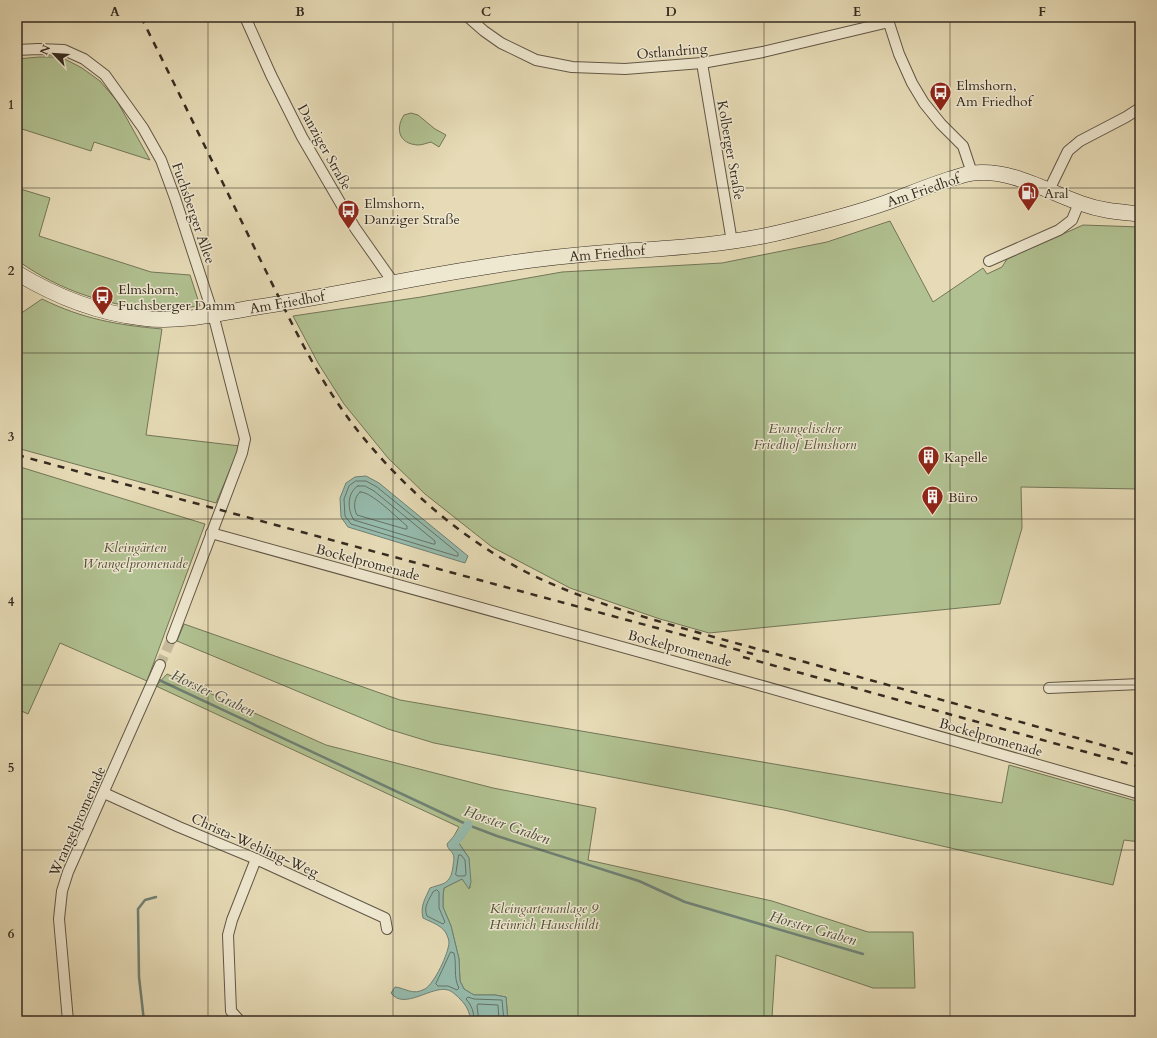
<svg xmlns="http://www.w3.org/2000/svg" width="1157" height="1038" viewBox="0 0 1157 1038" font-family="Cardo,serif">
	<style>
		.green { fill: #b1c191; stroke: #737658 }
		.water { fill: #96bbad; stroke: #6f8175 }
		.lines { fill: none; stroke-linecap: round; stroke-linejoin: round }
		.shore { stroke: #667366; stroke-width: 1 }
		.stream { stroke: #6f8175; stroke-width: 2.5 }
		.canal { stroke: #96bbad; stroke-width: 9 }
		.street-tunnel { stroke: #c3b898; stroke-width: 10; stroke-dasharray: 10 5; stroke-linecap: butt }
		.street-casing { stroke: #615746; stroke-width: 12 }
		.secondary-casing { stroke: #352b20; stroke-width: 16 }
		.street { stroke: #efe8d0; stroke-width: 10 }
		.secondary { stroke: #efe8d0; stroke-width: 15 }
		.rail { stroke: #352b20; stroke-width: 2.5; stroke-dasharray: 7 7; stroke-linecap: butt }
		.grid { fill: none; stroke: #352b20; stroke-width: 1; stroke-opacity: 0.55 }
		.labels { text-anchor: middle; stroke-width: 3; stroke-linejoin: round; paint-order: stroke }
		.street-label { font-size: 14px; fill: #352b20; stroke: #efe8d0 }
		.poi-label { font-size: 14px; fill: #352b20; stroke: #efe8d0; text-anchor: start }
		.park-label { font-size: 14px; font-style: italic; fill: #54503c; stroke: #efe8d0 }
		.water-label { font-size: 15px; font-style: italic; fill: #4d4f43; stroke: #efe8d0 }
		.neatline { fill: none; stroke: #352b20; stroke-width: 1.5 }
		.grid-label { font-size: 13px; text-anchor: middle; font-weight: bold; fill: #352b20 }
	</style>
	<rect width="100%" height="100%" fill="#e6dbb6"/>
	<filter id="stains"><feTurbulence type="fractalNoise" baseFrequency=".005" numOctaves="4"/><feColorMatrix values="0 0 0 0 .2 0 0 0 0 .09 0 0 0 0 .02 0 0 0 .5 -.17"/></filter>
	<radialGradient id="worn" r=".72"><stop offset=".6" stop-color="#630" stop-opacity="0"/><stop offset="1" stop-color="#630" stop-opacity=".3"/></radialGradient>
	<g class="green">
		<path d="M39,57H61L82,68L100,81L117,101L150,160L94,142L91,151L22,129L17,144V59Z"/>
		<path d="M411,113L418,115L435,129L446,135L439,147L431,142C427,143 422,145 418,145C399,144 395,129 404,115Z"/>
		<path d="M17,188L50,198L39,236L151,272L190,275L200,306C189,307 178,309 166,309C114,309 59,291 17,260Z"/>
		<path d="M890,221L933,302L983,268L987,274L1002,267L1007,259L1083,225L1140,227V489L1021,487L1022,528L1000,604L709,633L660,619L570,588L492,547L425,494L388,458L344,404L318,363L293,316L421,297L562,272L722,263L827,242Z"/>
		<path d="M42,299C83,319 117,325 162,329L146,435L240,446L216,503L17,448V316Z"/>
		<path d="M17,466L205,524L147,681L60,643L28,714L17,709Z"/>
		<path d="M184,624L400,700L1002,803L1009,765L1140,802V842L1124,840L1113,885L784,810L434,743L388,729L177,641Z"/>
		<path d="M167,674L326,745L493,788L596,808L588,860L772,901L868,932H913L915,988H873L776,955L772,1017L708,1016L707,1021H508L506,997L495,995H474L464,989L460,981L459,959L451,926L443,907V896L444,888L462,879L470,888L469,858L454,836L459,827L156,686Z"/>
	</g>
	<g class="water">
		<path d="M366,476L379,483L468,556L465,563L348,527L341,517L340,498L346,483L355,477Z"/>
		<path d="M454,836L469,858L471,882L469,889L462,879L444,888L443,896V907L451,926L459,959L460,981L464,989L474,995H495L506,997L508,1021H471C469,1011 467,1006 460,999C457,996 452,991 448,990C432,985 404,1011 391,993L395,987C406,988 412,996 425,989C434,984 449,953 449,942C449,940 447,935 446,933C441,925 431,922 423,918C420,906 425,899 430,888C444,883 450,885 453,867C453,863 455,858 453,854C451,850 448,850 447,844Z"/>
	</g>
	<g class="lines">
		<g class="shore">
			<path d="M356,481H366L377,487L458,553V556H456L351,524L345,516L344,499L349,486Z"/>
			<path d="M358,486H365L374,491L435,541V544H433L354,520C347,510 347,492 358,486Z"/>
			<path d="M360,492C371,491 397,518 407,526V529H405L357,515C353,508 354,497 360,492Z"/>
			<path d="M459,855H461L465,860L466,874L465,876H458L456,875Z"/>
			<path d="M437,890L439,892V908L445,922L443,924L427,916C423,907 429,900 433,892Z"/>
			<path d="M451,952L454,953C457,965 453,977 459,988L457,990L448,986H438L436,984Z"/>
			<path d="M474,1021C474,1012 472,1006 466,999L468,997L474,999L502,1000L504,1021"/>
			<path d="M479,1021L477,1006L478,1004L498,1005L499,1021"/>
		</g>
		<g class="stream">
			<path d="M157,679L468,825L497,836L639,881L685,902L863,954"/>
			<path d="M144,1021L139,977L138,909L145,900L156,897"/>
		</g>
		<path class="canal" d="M457,840L468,825"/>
		<path class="street-tunnel" d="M160,665L172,638"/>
		<defs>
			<g id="street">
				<path d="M245,17L271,75L302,137L355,228L393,282"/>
				<path d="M468,17L484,31L501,43L536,60L572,67L625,69L702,63L763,52L889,22"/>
				<path d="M887,17L899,54L912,83L924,103L941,124L963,146L972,173"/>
				<path d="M17,50L38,49L64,50L84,59L105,75L143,128L161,160L175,198L213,314L245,439L242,453L172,638"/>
				<path d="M702,63L732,242"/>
				<path d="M1049,190L1068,151L1080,141L1126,117L1140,108"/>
				<path d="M989,261L1059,230L1072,220L1079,203"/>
				<path d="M211,533L759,685L1140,794"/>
				<path d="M1049,688L1140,684"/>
				<path d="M104,793L179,827L256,859L385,918L387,929"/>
				<path d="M68,1021L59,919L62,891L68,872L160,665"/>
				<path d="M240,1021L231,1011L228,935L232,920L256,859"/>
			</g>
			<path id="secondary" d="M17,273C55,296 97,313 142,318C177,323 216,314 251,308C333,296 414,277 497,265C535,259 573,255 612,252C672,248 732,245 790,230C822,222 854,214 885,203C907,195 928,186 950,179C957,177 965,174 973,173C1013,169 1047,192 1083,204C1102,211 1121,212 1140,214"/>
		</defs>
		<use href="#street" class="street-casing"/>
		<use href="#secondary" class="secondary-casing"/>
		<use href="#street" class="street"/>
		<use href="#secondary" class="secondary"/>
		<g class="rail">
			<path d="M141,17C180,95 218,173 256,251C288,315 317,381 362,436C407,491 463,539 526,572C566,592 608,606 651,619C702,634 754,648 805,662C917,693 1029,724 1140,756"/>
			<path d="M17,455L753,654"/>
			<path d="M743,657L1140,767"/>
		</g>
	</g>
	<path class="grid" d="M208,17V1021M393,17V1021M578,17V1021M764,17V1021M950,17V1021M17,188H1140M17,353H1140M17,519H1140M17,685H1140M17,850H1140"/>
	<defs>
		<symbol id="bus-pin" viewBox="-11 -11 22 30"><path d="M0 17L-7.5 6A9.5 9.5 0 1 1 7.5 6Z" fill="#8f2418" stroke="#efe8d0"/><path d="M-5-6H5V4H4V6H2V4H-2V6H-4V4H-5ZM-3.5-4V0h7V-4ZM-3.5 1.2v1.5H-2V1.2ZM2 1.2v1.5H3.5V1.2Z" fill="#fff"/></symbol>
		<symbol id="fuel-pin" viewBox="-11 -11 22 30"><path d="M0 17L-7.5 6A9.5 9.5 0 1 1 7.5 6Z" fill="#8f2418" stroke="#efe8d0"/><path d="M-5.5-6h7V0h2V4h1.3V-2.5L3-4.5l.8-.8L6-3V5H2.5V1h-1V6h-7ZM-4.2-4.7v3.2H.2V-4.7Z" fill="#fff"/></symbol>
		<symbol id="building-pin" viewBox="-11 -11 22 30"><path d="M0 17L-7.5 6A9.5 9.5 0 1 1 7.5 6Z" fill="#8f2418" stroke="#efe8d0"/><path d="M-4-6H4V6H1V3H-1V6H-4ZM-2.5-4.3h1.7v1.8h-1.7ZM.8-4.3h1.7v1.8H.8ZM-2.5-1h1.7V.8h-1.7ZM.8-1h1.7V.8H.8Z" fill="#fff"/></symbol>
	</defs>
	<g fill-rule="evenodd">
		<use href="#bus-pin" x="928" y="80" width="25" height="34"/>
		<use href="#fuel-pin" x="1016" y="180" width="25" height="34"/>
		<use href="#bus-pin" x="336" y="198" width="25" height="34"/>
		<use href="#bus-pin" x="90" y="284" width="25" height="34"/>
		<use href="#building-pin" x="916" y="444" width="25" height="34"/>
		<use href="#building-pin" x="920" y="484" width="25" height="34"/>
	</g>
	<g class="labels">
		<g class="street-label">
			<text transform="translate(672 51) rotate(-5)" y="5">Ostlandring</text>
			<text transform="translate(325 147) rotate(61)" y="5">Danziger Straße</text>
			<text transform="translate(731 150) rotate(80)" y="5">Kolberger Straße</text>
			<text transform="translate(923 190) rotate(-19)" y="5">Am Friedhof</text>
			<text transform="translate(194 213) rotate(71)" y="5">Fuchsberger Allee</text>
			<text transform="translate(607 253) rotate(-5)" y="5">Am Friedhof</text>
			<text transform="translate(287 302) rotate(-10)" y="5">Am Friedhof</text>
			<text transform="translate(368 562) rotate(15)" y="5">Bockelpromenade</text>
			<text transform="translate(680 648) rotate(15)" y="5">Bockelpromenade</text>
			<text transform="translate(991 737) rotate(16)" y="5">Bockelpromenade</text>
			<text transform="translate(77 821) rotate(-66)" y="5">Wrangelpromenade</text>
			<text transform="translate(255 845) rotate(24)" y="5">Christa-Wehling-Weg</text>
		</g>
		<g class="poi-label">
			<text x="956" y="90">Elmshorn,<tspan x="956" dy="16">Am Friedhof</tspan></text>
			<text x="1044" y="198">Aral</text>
			<text x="364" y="208">Elmshorn,<tspan x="364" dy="16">Danziger Straße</tspan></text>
			<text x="118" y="294">Elmshorn,<tspan x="118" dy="16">Fuchsberger Damm</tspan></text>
			<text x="944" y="462">Kapelle</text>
			<text x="948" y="502">Büro</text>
		</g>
		<g class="park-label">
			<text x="805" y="433">Evangelischer<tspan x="805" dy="16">Friedhof Elmshorn</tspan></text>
			<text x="135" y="552">Kleingärten<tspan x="135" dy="16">Wrangelpromenade</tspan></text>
			<text x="544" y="913">Kleingartenanlage 9<tspan x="544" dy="16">Heinrich Hauschildt</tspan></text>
		</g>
		<g class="water-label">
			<text transform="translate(213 693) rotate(25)" y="5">Horster Graben</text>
			<text transform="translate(507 825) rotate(19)" y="5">Horster Graben</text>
			<text transform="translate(813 928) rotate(16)" y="5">Horster Graben</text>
		</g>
	</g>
	<rect width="1157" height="1038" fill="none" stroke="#e6dbb6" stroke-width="44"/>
	<g transform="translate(54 54) rotate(295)" stroke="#efe8d0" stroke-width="3" paint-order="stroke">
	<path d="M0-3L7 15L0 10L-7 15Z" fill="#352b20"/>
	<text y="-6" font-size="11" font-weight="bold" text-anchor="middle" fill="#352b20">N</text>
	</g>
	<rect x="22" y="22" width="1113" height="994" class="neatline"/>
	<g class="grid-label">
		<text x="115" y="16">A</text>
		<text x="300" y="16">B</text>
		<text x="486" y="16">C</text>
		<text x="671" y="16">D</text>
		<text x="857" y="16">E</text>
		<text x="1042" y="16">F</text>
		<text x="11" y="109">1</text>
		<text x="11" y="275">2</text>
		<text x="11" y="441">3</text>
		<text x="11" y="606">4</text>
		<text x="11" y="772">5</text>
		<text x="11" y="938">6</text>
	</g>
	<rect width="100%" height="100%" filter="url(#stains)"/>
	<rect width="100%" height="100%" fill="url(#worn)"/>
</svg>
